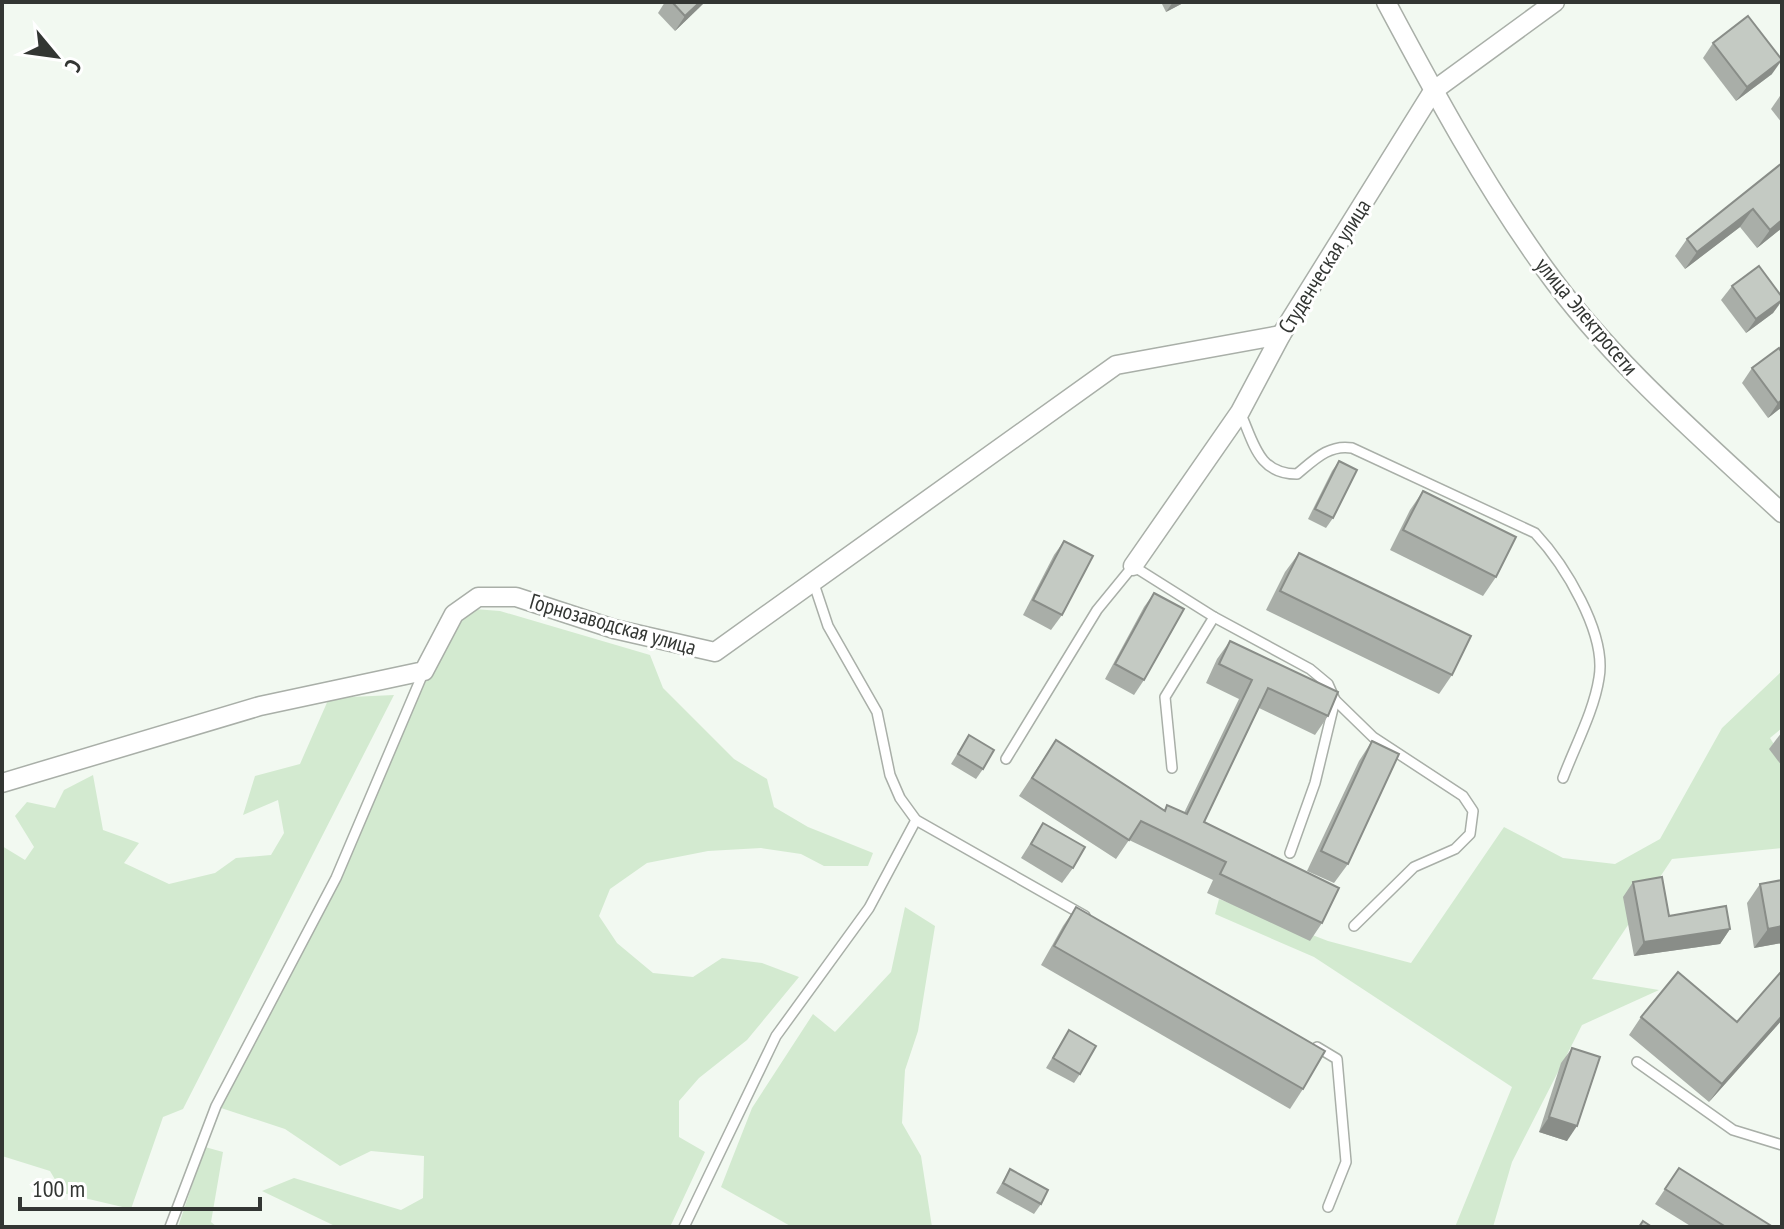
<svg xmlns="http://www.w3.org/2000/svg" width="1784" height="1229" viewBox="0 0 1784 1229" font-family="'PT Sans Narrow',sans-serif">
	<style>
		.green { fill: #d3ead0 }
		.lines { fill: none; stroke-linecap: round; stroke-linejoin: round }
		.service-casing { stroke: #a9afa8; stroke-width: 12 }
		.minor-casing { stroke: #a9afa8; stroke-width: 21 }
		.service { stroke: #fff; stroke-width: 9 }
		.minor { stroke: #fff; stroke-width: 18 }
		.wall { fill: #a9aea8 }
		.shaded-wall { fill: #898d88 }
		.building { fill: #c4cac3; stroke: #898d88; stroke-width: 2 }
		.labels { text-anchor: middle; stroke-width: 6; stroke-linejoin: round; paint-order: stroke }
		.street-label { font-size: 22px; fill: #333633; stroke: #fff }
	</style>
	<rect width="100%" height="100%" fill="#f2f9f1"/>
	<g class="green">
		<path d="M474,609L500,611L650,655L663,688L734,759L767,779L774,807L808,827L873,853L868,866H824L801,854L761,848L708,851L647,863L610,889L599,916L617,943L653,973L693,977L722,958L762,963L799,977L747,1040L699,1078L679,1101V1137L705,1152L670,1227H337L262,1191L294,1178L401,1210L423,1198L424,1156L371,1151L340,1166L285,1129L221,1108L283,981L340,878L422,682L461,618Z"/>
		<path d="M1782,671V728L1770,738L1782,757V848L1672,859L1592,979L1659,990L1582,1025L1512,1162L1493,1227H1455L1512,1087L1314,957L1215,914L1219,899L1328,941L1411,963L1504,827L1563,858L1615,864L1660,839L1722,728Z"/>
		<path d="M394,695L183,1109L163,1117L131,1209L63,1193L50,1171L2,1156V846L25,860L34,847L15,816L27,802L55,808L64,790L93,775L103,830L139,843L124,863L169,884L215,873L236,858L271,855L284,833L278,800L243,815L255,776L300,764L329,698Z"/>
		<path d="M905,907L935,926L918,1031L905,1070L902,1123L921,1156L932,1227H792L721,1187L752,1108L813,1014L835,1032L891,972Z"/>
		<path d="M205,1147L223,1152L211,1222L217,1227H178Z"/>
	</g>
	<g class="lines">
		<defs>
			<g id="service">
				<path d="M1240,412C1254,443 1258,474 1297,474C1314,460 1329,444 1352,448L1535,533C1564,564 1607,633 1599,678C1594,711 1575,746 1563,778"/>
				<path d="M813,581L828,626L877,712L890,775L900,798L916,820L1085,916"/>
				<path d="M1335,700L1373,737L1463,796L1473,811L1470,834L1455,849L1414,867L1354,926"/>
				<path d="M1006,759L1097,610L1133,566L1214,617L1310,669L1328,684L1335,700L1315,783L1290,853"/>
				<path d="M1172,768L1165,697L1214,617"/>
				<path d="M1317,1047L1337,1059L1346,1162L1328,1207"/>
				<path d="M1637,1062L1733,1130L1782,1145"/>
				<path d="M170,1227L216,1106L336,878L424,671"/>
				<path d="M684,1227L776,1036L869,908L916,820"/>
			</g>
			<g id="minor">
				<path d="M1386,2C1434,92 1485,186 1545,269C1611,361 1699,436 1782,513"/>
				<path d="M1133,566L1240,412L1281,335L1433,91L1555,2"/>
				<path d="M2,783L260,706L424,671L454,614L478,597H516L614,629L715,652L1116,365L1281,335"/>
			</g>
		</defs>
		<use href="#service" class="service-casing"/>
		<use href="#minor" class="minor-casing"/>
		<use href="#service" class="service"/>
		<use href="#minor" class="minor"/>
	</g>
	<g class="wall">
		<path d="M665,2H705L675,31L658,13Z"/>
		<path d="M1161,2H1185L1166,12Z"/>
		<path d="M1713,43L1772,74L1736,101L1703,58Z"/>
		<path d="M1782,93V123L1771,109Z"/>
		<path d="M1782,163V228L1757,248L1740,227L1685,269L1675,256L1687,239Z"/>
		<path d="M1732,286L1782,297V301L1773,313L1746,333L1721,300Z"/>
		<path d="M1782,353V407L1768,418L1742,383L1752,368Z"/>
		<path d="M1339,461L1333,518L1326,528L1308,519L1332,471Z"/>
		<path d="M1423,491L1496,577L1483,596L1390,550L1410,510Z"/>
		<path d="M1064,541L1062,615L1051,630L1023,615L1054,555Z"/>
		<path d="M1299,553L1452,675L1439,694L1266,610L1285,572Z"/>
		<path d="M1154,593L1144,680L1134,695L1105,679L1144,607Z"/>
		<path d="M1230,641L1328,716L1315,735L1259,708L1204,822L1322,923L1310,941L1207,893L1213,880L1129,840L1116,859L1019,796L1056,740L1164,810L1167,805L1184,813L1239,699L1206,683L1217,659Z"/>
		<path d="M1782,732V766L1769,749Z"/>
		<path d="M969,735L983,769L976,779L951,764Z"/>
		<path d="M1372,741L1348,864L1334,883L1307,871L1359,761Z"/>
		<path d="M1043,823L1073,868L1062,883L1021,858Z"/>
		<path d="M1782,880V943L1754,948L1747,903L1760,884Z"/>
		<path d="M1633,882L1669,916L1730,929L1720,944L1634,956L1623,897Z"/>
		<path d="M1076,907L1303,1089L1290,1109L1041,965L1063,926Z"/>
		<path d="M1641,1017L1737,1022L1782,1020L1709,1102L1629,1035Z"/>
		<path d="M1069,1030L1080,1074L1074,1083L1046,1068Z"/>
		<path d="M1572,1048L1567,1141L1539,1132L1561,1063Z"/>
		<path d="M1679,1168L1772,1227H1692L1655,1204Z"/>
		<path d="M1010,1169L1041,1204L1034,1214L996,1193Z"/>
	</g>
	<g class="shaded-wall">
		<path d="M700,2H705L675,31L685,16Z"/>
		<path d="M1173,2H1185L1166,12Z"/>
		<path d="M1782,60L1772,74L1736,101L1747,87Z"/>
		<path d="M1753,209L1740,227L1685,269L1697,252Z"/>
		<path d="M1782,220V228L1757,248L1770,230Z"/>
		<path d="M1782,300L1773,313L1746,333L1756,319Z"/>
		<path d="M1782,400V407L1768,418L1778,403Z"/>
		<path d="M1782,926V943L1754,948L1768,929Z"/>
		<path d="M1730,929L1720,944L1634,956L1644,942Z"/>
		<path d="M1782,1016V1020L1709,1102L1722,1084Z"/>
		<path d="M1549,1117L1577,1126L1567,1141L1539,1132Z"/>
	</g>
	<g class="building">
		<path d="M672,2H700L685,16Z"/>
		<path d="M1748,16L1782,60L1747,87L1713,43Z"/>
		<path d="M1782,163V220L1770,230L1753,209L1697,252L1687,239Z"/>
		<path d="M1759,266L1782,297V300L1756,319L1732,286Z"/>
		<path d="M1779,348L1782,353V400L1778,403L1752,368Z"/>
		<path d="M1339,461L1357,470L1333,518L1315,509Z"/>
		<path d="M1423,491L1516,537L1496,577L1403,530Z"/>
		<path d="M1064,541L1093,556L1062,615L1033,600Z"/>
		<path d="M1299,553L1471,636L1452,675L1280,591Z"/>
		<path d="M1154,593L1184,609L1144,680L1115,664Z"/>
		<path d="M1230,641L1338,692L1328,716L1268,688L1204,822L1339,888L1322,923L1220,874L1226,862L1141,821L1129,840L1032,778L1056,740L1165,811L1167,805L1187,814L1252,680L1219,664Z"/>
		<path d="M969,735L994,750L983,769L958,754Z"/>
		<path d="M1372,741L1399,754L1348,864L1321,851Z"/>
		<path d="M1043,823L1085,847L1073,868L1031,844Z"/>
		<path d="M1662,877L1669,916L1726,906L1730,929L1644,942L1633,882Z"/>
		<path d="M1782,880V926L1768,929L1760,884Z"/>
		<path d="M1076,907L1325,1051L1303,1089L1054,946Z"/>
		<path d="M1678,972L1737,1022L1780,973L1782,974V1016L1722,1084L1641,1017Z"/>
		<path d="M1069,1030L1096,1046L1080,1074L1053,1058Z"/>
		<path d="M1572,1048L1600,1057L1577,1126L1549,1117Z"/>
		<path d="M1679,1168L1773,1227H1726L1665,1189Z"/>
		<path d="M1010,1169L1048,1190L1041,1204L1003,1183Z"/>
		<path d="M1643,1221L1652,1227H1639Z"/>
	</g>
	<g class="labels">
		<g class="street-label">
			<text transform="translate(1324 266) rotate(-58)" y="8">Студенческая улица</text>
			<text transform="translate(1587 316) rotate(50)" y="8">улица Электросети</text>
			<text transform="translate(613 624) rotate(16)" y="8">Горнозаводская улица</text>
		</g>
	</g>
	<rect width="1784" height="1229" fill="none" stroke="#333633" stroke-width="8"/>
	<g transform="translate(56 56) rotate(119)" stroke="#ffffff" stroke-width="6" paint-order="stroke">
	<path d="M0-6L14 30L0 20L-14 30Z" fill="#333633"/>
	<text y="-12" font-size="22" font-weight="bold" text-anchor="middle" fill="#333633">С</text>
	</g>
	<path d="M20 1197v12h240v-12" fill="none" stroke="#333633" stroke-width="4"/>
	<text x="32" y="1197" font-size="24" fill="#333633" stroke="#ffffff" stroke-width="6" paint-order="stroke">100 m</text>
</svg>
